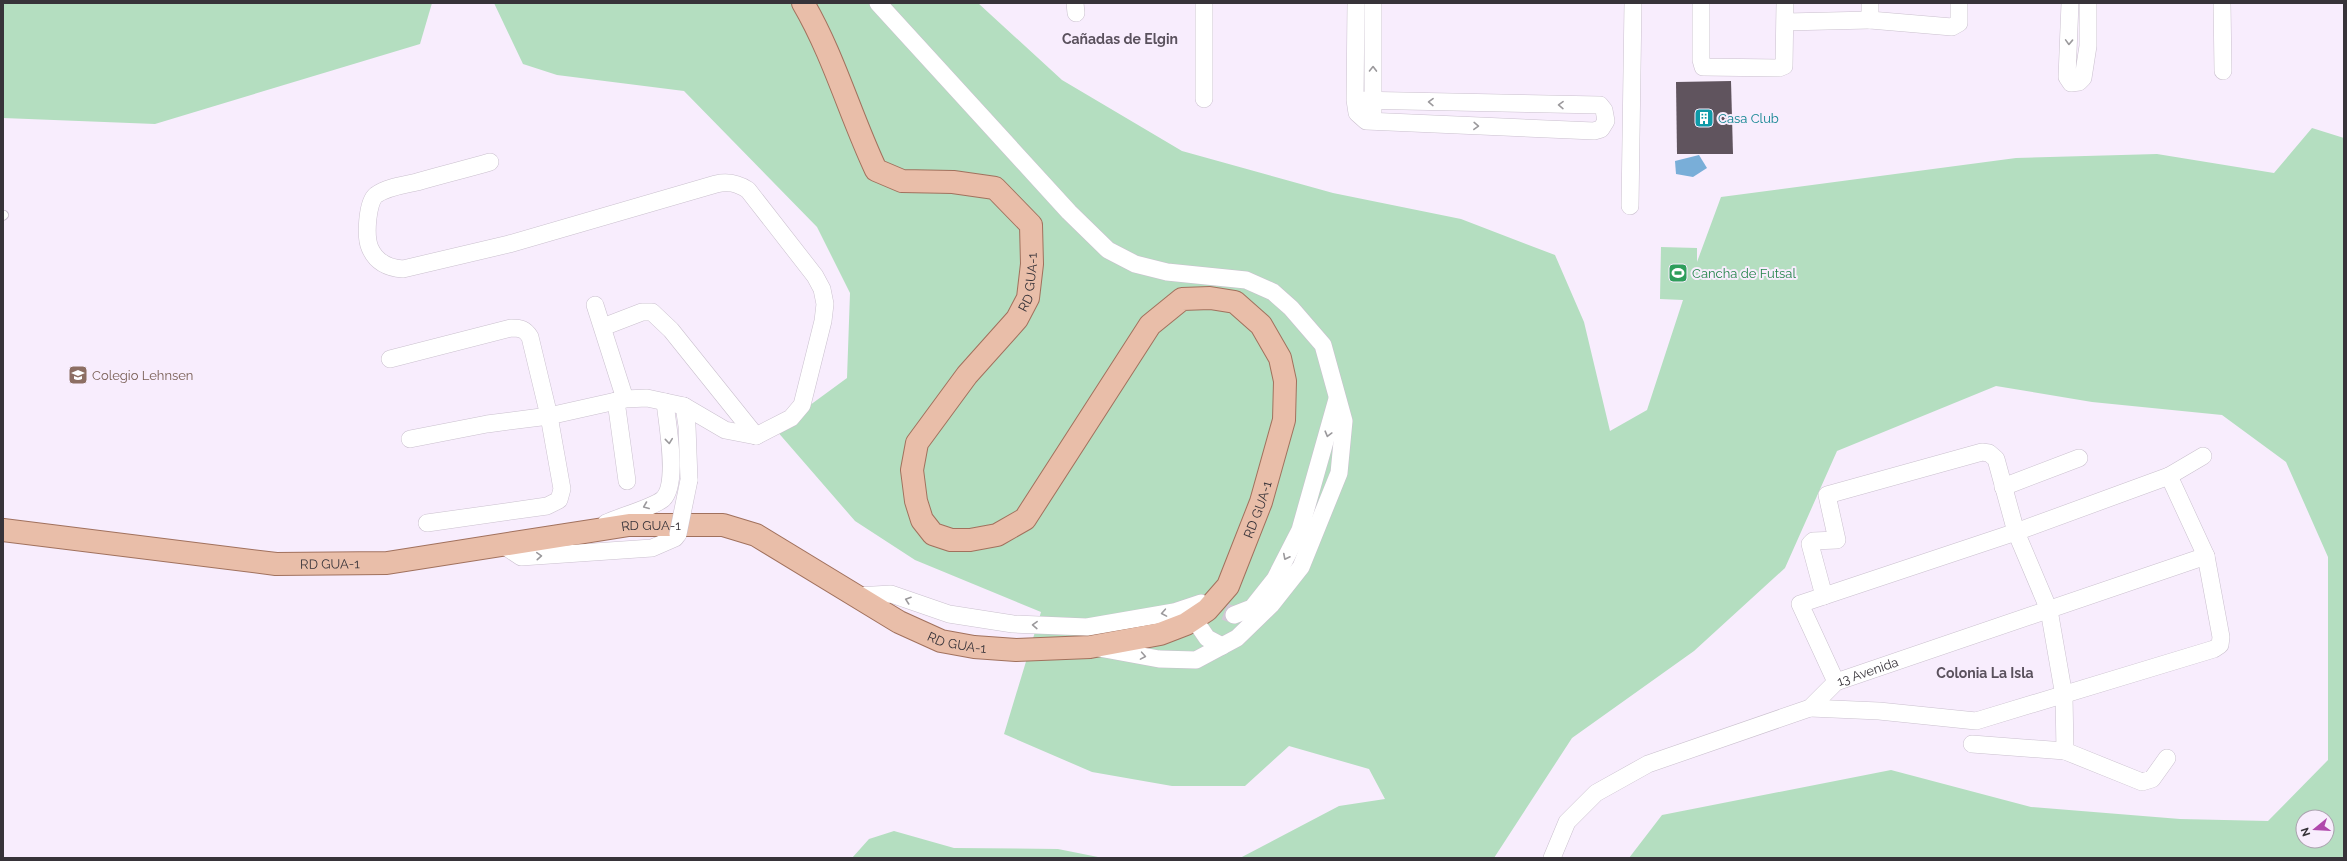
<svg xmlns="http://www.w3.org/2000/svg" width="2347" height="861" viewBox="0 0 2347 861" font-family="Raleway,sans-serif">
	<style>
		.green { fill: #b4dec0; fill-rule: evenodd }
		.water { fill: #79aed8 }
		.building { fill: #60545e }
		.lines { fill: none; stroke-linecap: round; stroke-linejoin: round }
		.street-tunnel { stroke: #d1c8d6; stroke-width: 17; stroke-dasharray: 17 8; stroke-linecap: butt }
		.lane-casing { stroke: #cac0ce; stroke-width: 10 }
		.street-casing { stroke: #cac0ce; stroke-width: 18 }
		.primary-casing { stroke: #a1715d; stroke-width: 24 }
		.lane { stroke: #fff; stroke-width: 8 }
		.street { stroke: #fff; stroke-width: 17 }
		.primary { stroke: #e9bea9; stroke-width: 22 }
		.street-bridge-casing { stroke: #cac0ce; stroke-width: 18; stroke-linecap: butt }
		.street-bridge { stroke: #fff; stroke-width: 17 }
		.oneway { stroke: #9b999c }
		.labels { text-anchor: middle; stroke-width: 4; stroke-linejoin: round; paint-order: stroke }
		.culture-label { font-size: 13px; fill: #0d838f; stroke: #f8edfd; text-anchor: start }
		.leisure-label { font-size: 13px; fill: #27864d; stroke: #f8edfd; text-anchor: start }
		.street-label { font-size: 13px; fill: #373339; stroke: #f8edfd }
		.education-label { font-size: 13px; fill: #785e54; stroke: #f8edfd; text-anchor: start }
		.neighbourhood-label { font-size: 14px; font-weight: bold; fill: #5a515d; stroke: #f8edfd }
	</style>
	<rect width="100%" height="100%" fill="#f8edfd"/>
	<g class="green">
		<path d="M3,3H432L420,44L155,124L3,118Z"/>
		<path d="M494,3H978L1062,80L1182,151L1333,193L1461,219L1555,255L1584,322L1610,431L1647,410L1683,300L1660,299L1661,247L1697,248V262L1721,197L2016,158L2157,154L2274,173L2312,128L2344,138V858H1629L1662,815L1891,770L2031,807L2180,819L2268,821L2328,760V557L2286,462L2222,415L2092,402L1996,386L1837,451L1785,568L1694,651L1572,738L1494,858H1240L1339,806L1385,799L1369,769L1289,746L1245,786H1172L1092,772L1004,734L1041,612L915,560L855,521L776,430L847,378L850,293L817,227L684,91L557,75L523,64ZM2303,817H2327V841H2303Z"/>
		<path d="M894,831L954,848L1058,849L1103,858H852L869,839Z"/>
	</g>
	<path class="water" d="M1699,155L1707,168L1693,177L1676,174L1675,161Z"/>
	<path class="building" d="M1731,81L1733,154H1677L1676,82Z"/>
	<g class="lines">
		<path class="street-tunnel" d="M1201,603L1234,615"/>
		<defs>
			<path id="lane" d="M3,216L4,215"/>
			<g id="street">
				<path d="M878,3L1069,212L1108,250L1135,264L1167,272L1246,280L1273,292L1291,308L1323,345L1344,421L1339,473L1301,567L1271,605L1237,638L1196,660L1159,659L1099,648"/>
				<path d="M1075,3L1076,13"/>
				<path d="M1204,3V99"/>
				<path d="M1373,3V112"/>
				<path d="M1701,3V60L1703,67L1779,68L1784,66L1785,3"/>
				<path d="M1870,3V20L1952,27L1959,23V3"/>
				<path d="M2070,3L2067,77L2071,83L2079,82L2083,78L2088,46V3"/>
				<path d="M2222,3L2223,71"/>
				<path d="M1786,22L1870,20"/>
				<path d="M1355,100L1600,105L1604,110L1606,121L1601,129L1594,131L1366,121L1357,113L1355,100L1356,3"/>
				<path d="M1630,206L1633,3"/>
				<path d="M595,305L625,399"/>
				<path d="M603,327L642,312H652L671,330L756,436"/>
				<path d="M390,359L511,328C521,328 525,329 530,337L549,416L562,489L559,500L547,506L427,523"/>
				<path d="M616,401L627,481"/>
				<path d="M684,406L687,426L689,480"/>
				<path d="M410,439L487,424L549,416L625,399L647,398L684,406L725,430L756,436L791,418L802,405L823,321L825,304L822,289L815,276L748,190C737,183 728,181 716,184L509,244L403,269C388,268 376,262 370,248C365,237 367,202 376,195C387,187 404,185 417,182C441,175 466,169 490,162"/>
				<path d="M2003,487L2079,458"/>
				<path d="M606,523C619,517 654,507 663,499C679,484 667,423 665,402"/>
				<path d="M503,545L521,557L652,548L675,538L678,534"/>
				<path d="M857,596L891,594L949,614L1013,624L1087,627L1174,612L1201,603"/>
				<path d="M1824,596L1810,544L1813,541L1837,540L1827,495L1982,452L1989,453L1996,459L2016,532L2049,610L2064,696L2065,751L2142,782L2152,779L2167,758"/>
				<path d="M1234,615L1252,608L1275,579L1300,530L1337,399"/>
				<path d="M1194,619L1207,638L1222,646"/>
				<path d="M1836,682L1800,604L2016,532L2169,476L2203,456"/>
				<path d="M1810,708L1879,711L1976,721L2214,649L2220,645L2221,637L2206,556L2169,476"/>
				<path d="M1972,744L2065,751"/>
				<path id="s1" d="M1552,858L1567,822L1596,793L1648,764L1810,708L1836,682L2206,556"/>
			</g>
			<g id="primary">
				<path id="s2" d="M3,530L276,564L387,563L629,525H723L756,535L899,622L941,641L974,647L1016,650L1090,647L1160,634L1186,624L1207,610L1228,586L1261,502L1284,420L1285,381L1280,358L1261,325L1235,302L1210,298L1182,299L1150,325L1025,519L997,535L970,540H951L933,534L922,520L916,501L912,470L917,443L967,375L1017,319L1028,298L1032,264L1031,225L995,188L953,182L902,181L876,170C850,115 834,56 803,3"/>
			</g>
		</defs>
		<use href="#lane" class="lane-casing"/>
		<use href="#street" class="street-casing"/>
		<use href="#primary" class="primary-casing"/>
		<use href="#lane" class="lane"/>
		<use href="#street" class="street"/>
		<use href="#primary" class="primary"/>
		<defs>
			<path id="street-bridge" d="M678,534L689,480"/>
		</defs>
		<use href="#street-bridge" class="street-bridge-casing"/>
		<use href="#street-bridge" class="street-bridge"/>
	</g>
	<defs><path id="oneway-chevron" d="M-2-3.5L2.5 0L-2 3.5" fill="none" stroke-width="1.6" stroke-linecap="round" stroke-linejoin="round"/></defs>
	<g class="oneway">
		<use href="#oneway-chevron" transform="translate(2069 42) rotate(92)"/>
		<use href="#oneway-chevron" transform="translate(1373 69) rotate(-89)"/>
		<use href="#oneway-chevron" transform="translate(1431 102) rotate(-179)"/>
		<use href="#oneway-chevron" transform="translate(1561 105) rotate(-179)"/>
		<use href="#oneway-chevron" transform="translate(1476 126) rotate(2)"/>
		<use href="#oneway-chevron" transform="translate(1328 434) rotate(105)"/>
		<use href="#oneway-chevron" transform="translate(669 441) rotate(84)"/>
		<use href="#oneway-chevron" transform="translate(646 506) rotate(158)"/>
		<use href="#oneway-chevron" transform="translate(539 556) rotate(-4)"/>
		<use href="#oneway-chevron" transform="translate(1286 557) rotate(117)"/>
		<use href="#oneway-chevron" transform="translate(908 600) rotate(-161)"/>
		<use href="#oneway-chevron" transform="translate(1164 613) rotate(170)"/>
		<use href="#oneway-chevron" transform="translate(1035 625) rotate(-178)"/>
		<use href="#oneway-chevron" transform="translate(1143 656) rotate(10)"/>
	</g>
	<defs>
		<symbol id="building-square" viewBox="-11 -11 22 22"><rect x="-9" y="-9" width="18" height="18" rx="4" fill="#0f9aa8" stroke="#f8edfd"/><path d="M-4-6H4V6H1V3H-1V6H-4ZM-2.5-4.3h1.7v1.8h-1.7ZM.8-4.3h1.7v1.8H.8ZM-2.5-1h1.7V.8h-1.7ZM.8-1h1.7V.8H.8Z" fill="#fff"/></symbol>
		<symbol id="stadium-square" viewBox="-11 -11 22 22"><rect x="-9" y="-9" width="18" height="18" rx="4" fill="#2e9e5b" stroke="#f8edfd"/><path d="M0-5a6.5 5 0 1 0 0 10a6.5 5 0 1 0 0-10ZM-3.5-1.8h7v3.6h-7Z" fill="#fff"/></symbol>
		<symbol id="school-square" viewBox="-11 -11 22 22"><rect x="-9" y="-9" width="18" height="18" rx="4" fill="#8d6e63" stroke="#f8edfd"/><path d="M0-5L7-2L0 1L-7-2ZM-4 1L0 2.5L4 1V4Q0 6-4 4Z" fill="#fff"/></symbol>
	</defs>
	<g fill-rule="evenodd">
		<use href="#building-square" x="1693" y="107" width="22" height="22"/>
		<use href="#stadium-square" x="1667" y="262" width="22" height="22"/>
		<use href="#school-square" x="67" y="364" width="22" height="22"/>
	</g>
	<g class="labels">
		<g class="culture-label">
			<text x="1718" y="123">Casa Club</text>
		</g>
		<g class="leisure-label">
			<text x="1692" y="278">Cancha de Futsal</text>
		</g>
		<g class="street-label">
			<text dy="5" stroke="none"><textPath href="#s2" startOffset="2308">RD GUA-1</textPath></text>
			<text dy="5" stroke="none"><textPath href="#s2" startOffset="1361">RD GUA-1</textPath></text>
			<text dy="5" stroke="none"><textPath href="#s2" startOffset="653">RD GUA-1</textPath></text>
			<text dy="5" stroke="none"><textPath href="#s2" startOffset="329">RD GUA-1</textPath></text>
			<text dy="5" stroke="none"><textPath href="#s2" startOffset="989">RD GUA-1</textPath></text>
			<text dy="5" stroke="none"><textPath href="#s1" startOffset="381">13 Avenida</textPath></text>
		</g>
		<g class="education-label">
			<text x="92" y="380">Colegio Lehnsen</text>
		</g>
		<g class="neighbourhood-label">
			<text x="1120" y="44">Cañadas de Elgin</text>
			<text x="1985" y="678">Colonia La Isla</text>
		</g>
	</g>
	<rect width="2347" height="861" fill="none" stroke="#373339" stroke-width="8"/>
	<g transform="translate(2315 829) rotate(252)"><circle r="19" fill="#f8edfd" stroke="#aba3af"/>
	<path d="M0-3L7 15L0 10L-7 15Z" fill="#b048ac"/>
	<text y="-6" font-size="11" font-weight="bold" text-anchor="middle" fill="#373339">N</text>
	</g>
</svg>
